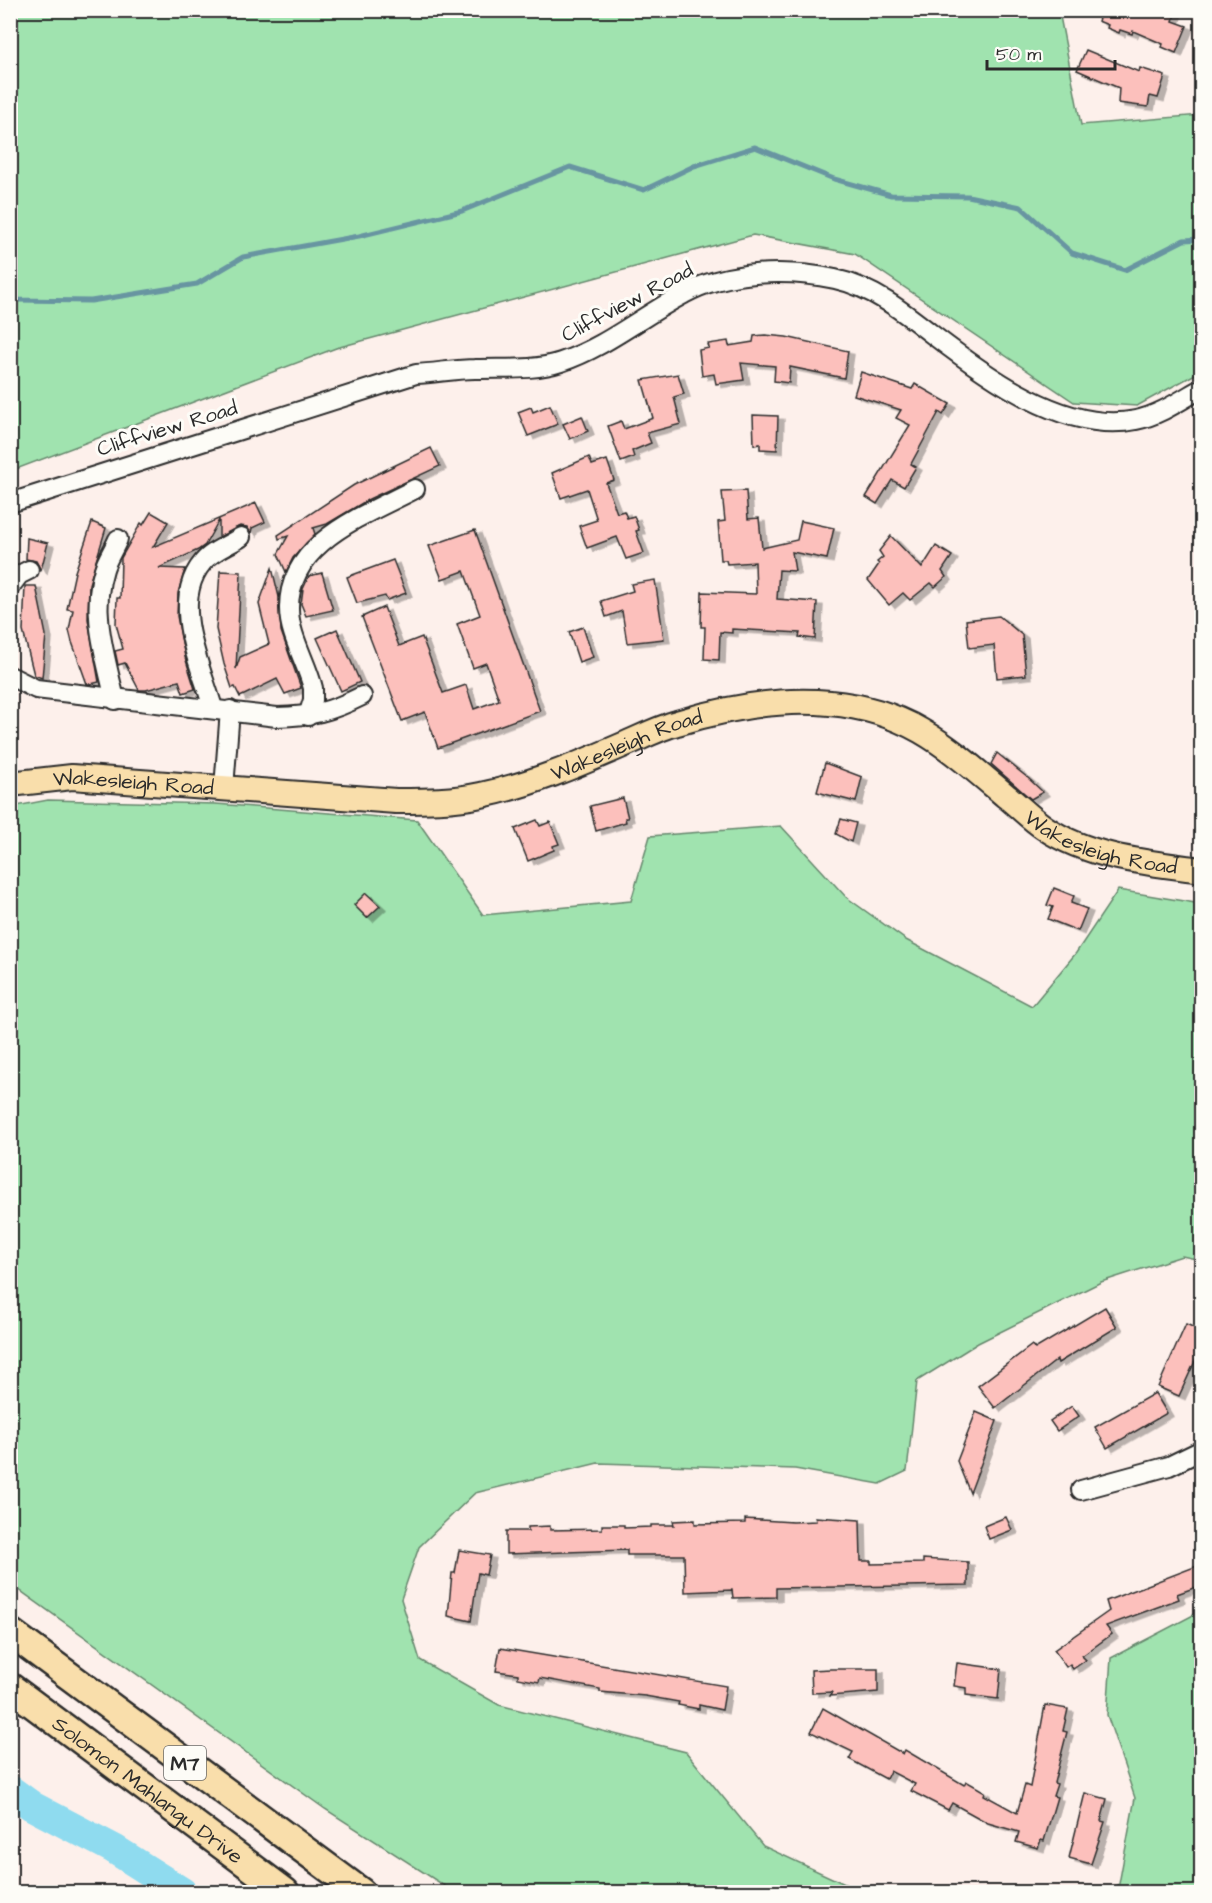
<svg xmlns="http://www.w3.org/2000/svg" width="1212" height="1903" viewBox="0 0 1212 1903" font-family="'Architects Daughter',sans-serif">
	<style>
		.green { fill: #a0e3af; stroke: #66876d; stroke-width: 1.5 }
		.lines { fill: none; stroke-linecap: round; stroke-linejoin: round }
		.stream { stroke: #6795a1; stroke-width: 5 }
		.river { stroke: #8fdbef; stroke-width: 30 }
		.building { fill: #fcc0bc; stroke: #2b2b2b; stroke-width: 1.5; filter: url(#shadow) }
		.minor-casing { stroke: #2b2b2b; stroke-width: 22 }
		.major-casing { stroke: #2b2b2b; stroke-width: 28 }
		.highway-casing { stroke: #2b2b2b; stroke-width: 32 }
		.minor { stroke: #fdfcf7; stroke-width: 18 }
		.major { stroke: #f9deab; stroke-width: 24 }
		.highway { stroke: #f9deab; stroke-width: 27 }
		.labels { text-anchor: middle; stroke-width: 6; stroke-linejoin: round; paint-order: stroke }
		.shield { fill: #fdfcf7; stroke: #6a6a68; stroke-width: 1.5 }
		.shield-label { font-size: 20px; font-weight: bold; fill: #2b2b2b }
		.street-label { font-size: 21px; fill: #2b2b2b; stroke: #fdfcf7 }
	</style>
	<defs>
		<filter id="shadow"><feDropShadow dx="6" dy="3.5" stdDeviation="0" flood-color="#0004"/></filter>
	</defs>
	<rect width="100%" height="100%" fill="#fdf0eb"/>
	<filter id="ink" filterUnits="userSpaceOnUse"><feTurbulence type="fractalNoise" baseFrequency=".0167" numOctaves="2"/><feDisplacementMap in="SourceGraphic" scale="12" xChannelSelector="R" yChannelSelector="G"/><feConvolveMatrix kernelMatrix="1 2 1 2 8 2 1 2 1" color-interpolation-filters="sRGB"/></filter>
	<g filter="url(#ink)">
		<g class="green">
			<path d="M11,10L1059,11L1081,125L1201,115V371L1137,406L1074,402L855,254L753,235L336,348L11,471Z"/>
			<path d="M48,800L216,804L417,820L483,915L631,901L650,836L781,826L846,897L906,940L1032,1006L1076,953L1118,890L1201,904V1260L1182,1256L1101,1282L978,1343L917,1381L907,1471L880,1484L795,1469L598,1463L475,1493L419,1547L401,1599L420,1660L499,1705L686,1752L763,1846L862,1892H454L325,1809L11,1584V807Z"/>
			<path d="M1201,1611V1892H1112L1119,1884L1135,1798L1107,1715L1111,1658Z"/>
		</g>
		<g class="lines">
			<path class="stream" d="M10,297L16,300L91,301L197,284L243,257L359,236L462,211L570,167L644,190L694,166L755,147L834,179L891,195L968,196L1021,207L1072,253L1125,270L1184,240L1202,239"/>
			<path class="river" d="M10,1790L32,1806L114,1849L182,1892"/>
		</g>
		<g class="building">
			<path d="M1102,10H1176L1173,21L1187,26L1176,53L1162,47L1163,44L1133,31L1132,34L1120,30L1119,33L1107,28L1108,25L1098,21Z"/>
			<path d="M1086,50L1139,72L1140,68L1165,76L1158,98L1150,96L1148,107L1118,103L1119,88L1077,70Z"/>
			<path d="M765,335L786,337L848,351L844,378L790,367L789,383L774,381L775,366L741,363L744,380L716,384L714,374L702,376L699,350L709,348L708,344L728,341L729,346L753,342L754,336Z"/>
			<path d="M861,372L912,389L915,384L950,404L943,415L939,412L911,464L916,467L904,487L892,480L877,504L866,497L910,425L896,418L901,410L854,395Z"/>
			<path d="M678,374L684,394L674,397L681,424L647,433L651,443L632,451L634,457L621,462L608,426L621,421L624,429L653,418L642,380Z"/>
			<path d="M550,405L558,424L528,436L518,412L531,407L533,412Z"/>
			<path d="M753,415L778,416L777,450L760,449V444L754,445Z"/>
			<path d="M582,416L588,431L570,439L563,424Z"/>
			<path d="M431,448L440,466L369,499L327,524L313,528L315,534L293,558L286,572L278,554L288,536L279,539L278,535L354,485Z"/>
			<path d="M589,457L592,465L607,460L614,480L606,483L617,513L624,511L627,518L634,516L639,530L636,531L644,553L626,559L617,537L587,548L579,526L597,520L587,489L561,498L552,473Z"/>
			<path d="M746,491L748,519L759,518L762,548L797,540L801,521L834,528L827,559L792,552L795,571L779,570L777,599L817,602L815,639L799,637L800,633L732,629V633L720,632L719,660L704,659L705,627H701L702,592L756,594L755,562L727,564L726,560H721L718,522L725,521L722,492Z"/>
			<path d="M256,503L265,522L252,528L251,533L247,527L240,526L219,537V520L205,545L198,550L159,568L185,569L178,593L177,616L185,657L195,689L183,693L179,681L146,690H139L125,663L118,665L115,651L123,649L116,624L117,598H120L121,558L141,523L143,525L151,512L168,522L153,547Z"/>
			<path d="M92,522L106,528L89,584L88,619L99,682L91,684H87L72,642L69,630L73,610L67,609L75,572Z"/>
			<path d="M475,530L540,711L438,748L425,712L402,721L362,617L384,607L399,646L422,637L443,693L466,685L474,709L499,700L486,663L473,668L457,624L480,615L464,571L442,579L429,546Z"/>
			<path d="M891,536L922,568L936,546L952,556L942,571L946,577L935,587L931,583L910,600L903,593L889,605L868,580L879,564L877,562L883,557L879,551Z"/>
			<path d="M27,538L48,543L41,570L36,561L26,559Z"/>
			<path d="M393,560L406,593L387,600L385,596L357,603L347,577Z"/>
			<path d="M272,568L279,597L281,631L301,688L285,694L277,679L240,697L235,687L232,688L224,664L216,629L220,571L241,572L236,669L240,657L269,644L259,604Z"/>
			<path d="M322,573L333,610L306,616L301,604L303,589L309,576Z"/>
			<path d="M655,580L664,639L627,643L622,611L606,617L601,601L633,591L631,584Z"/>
			<path d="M25,586H36L46,635L42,678L34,675L23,631Z"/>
			<path d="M999,616L1022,635L1026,675L997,678L994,645L969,648L966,620Z"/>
			<path d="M583,627L593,657L579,662L569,632Z"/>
			<path d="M337,629L360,682L341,691L317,638Z"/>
			<path d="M997,753L1028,778L1043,792L1031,799L991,764Z"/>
			<path d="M825,763L862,777L856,802L817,792Z"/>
			<path d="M623,798L628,818H625L626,822L596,831L590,806Z"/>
			<path d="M841,819L856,823L851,842L836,834Z"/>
			<path d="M537,820L540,826L550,822L559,844L553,846L554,850L528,861L515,829Z"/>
			<path d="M1054,888L1074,896L1071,903L1087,909L1078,931L1048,919L1053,907L1047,905Z"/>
			<path d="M366,893L380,906L367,918L354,905Z"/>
			<path d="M1105,1307L1117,1327L1058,1363L1057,1360L995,1408L978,1386L1032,1345L1035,1349Z"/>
			<path d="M1186,1324L1202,1331V1346L1179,1396L1158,1387Z"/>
			<path d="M1155,1393L1167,1413L1107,1448L1095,1427Z"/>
			<path d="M1072,1406L1079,1416L1057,1431L1050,1421Z"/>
			<path d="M976,1412L997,1421L970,1493L957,1461Z"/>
			<path d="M815,1517L860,1520L861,1561H871V1564L923,1563V1559L968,1562V1585L776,1588V1597L733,1598L732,1590L685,1592L684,1555H627V1550L506,1554V1531H528V1527L550,1526V1530L602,1529V1525H624V1528L651,1527V1525H674L673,1521L695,1520V1524L745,1523V1519L793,1522L816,1521Z"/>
			<path d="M1006,1517L1012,1530L989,1539L984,1526Z"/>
			<path d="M459,1550L490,1555L486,1575L478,1573L471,1621L448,1616L452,1573H455Z"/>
			<path d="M1202,1564V1585L1177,1594L1179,1599L1106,1626L1112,1634L1082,1656L1086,1660L1073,1669L1070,1664L1066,1667L1054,1650L1109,1611L1106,1601Z"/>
			<path d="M500,1648L726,1686L722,1710L699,1705V1709L678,1705L679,1702L645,1696L600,1692V1689L540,1678L539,1682L518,1678V1674L496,1671Z"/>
			<path d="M957,1663L1001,1669L998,1699L966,1695V1688L954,1686Z"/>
			<path d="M831,1669H878V1692L830,1696L832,1692L812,1693L811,1670Z"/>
			<path d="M1045,1705L1068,1709L1063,1731L1067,1732L1054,1783L1057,1784L1053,1796L1057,1797L1044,1841L1041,1840L1038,1848L1016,1842L1019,1832L988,1823L952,1803L948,1810L911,1791L915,1784L890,1771L886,1779L849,1759L853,1752L811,1732L823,1708L903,1754L905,1750L964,1785L966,1781L985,1792L984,1795L1017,1813L1025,1785L1030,1787Z"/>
			<path d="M1085,1793L1107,1799L1101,1821L1105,1822L1091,1864L1069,1858Z"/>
		</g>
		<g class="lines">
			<defs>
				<g id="minor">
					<path d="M10,503L416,374C436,373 456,369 475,369C504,368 534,371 561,362C606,347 642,316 684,294C727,270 788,269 835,279C872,287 904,312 933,335C985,375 1066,435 1136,420C1160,415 1181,400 1202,388"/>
					<path d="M10,587L19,575L29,570"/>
					<path d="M10,676L36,689L277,717C312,716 330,712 362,696"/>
					<path d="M115,700C106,658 90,612 104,569C107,559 114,549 118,539"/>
					<path d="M213,708C201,666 169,602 203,562C212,551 229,545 241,537"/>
					<path d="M308,716L313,700V688C307,663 289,635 289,609C288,541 366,515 415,489"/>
					<path d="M224,788L230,710"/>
					<path d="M1081,1490L1169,1466L1202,1450"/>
				</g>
				<g id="major">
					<path id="s1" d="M10,784L72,777L396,801C425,801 453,801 481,795C530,785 577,765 623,745C640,738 659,728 677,723C726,708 779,698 830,703C909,710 948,747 1006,796C1019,806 1031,819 1045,828C1090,858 1149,863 1202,870"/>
				</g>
				<g id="highway">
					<path d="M10,1632L361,1892"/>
					<path id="s2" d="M10,1687L285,1892"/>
				</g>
			</defs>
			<use href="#minor" class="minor-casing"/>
			<use href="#major" class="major-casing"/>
			<use href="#highway" class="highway-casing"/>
			<use href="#minor" class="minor"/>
			<use href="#major" class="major"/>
			<use href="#highway" class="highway"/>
		</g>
	</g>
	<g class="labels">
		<rect class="shield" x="164" y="1746" width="42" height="34" rx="4.5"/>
		<g class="shield-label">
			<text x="185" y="1770">M7</text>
		</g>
		<g class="street-label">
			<text transform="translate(627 302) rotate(-28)" y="7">Cliffview Road</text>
			<text transform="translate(167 428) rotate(-17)" y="7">Cliffview Road</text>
			<text dy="7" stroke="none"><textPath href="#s1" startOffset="627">Wakesleigh Road</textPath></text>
			<text dy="7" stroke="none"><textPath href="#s1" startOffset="124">Wakesleigh Road</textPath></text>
			<text dy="7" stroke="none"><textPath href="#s1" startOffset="1149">Wakesleigh Road</textPath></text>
			<text dy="7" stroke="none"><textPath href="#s2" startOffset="172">Solomon Mahlangu Drive</textPath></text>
		</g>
	</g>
	<rect width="1212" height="1903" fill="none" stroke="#fdfcf7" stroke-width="36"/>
	<rect x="18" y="18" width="1176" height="1867" fill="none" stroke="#2b2b2b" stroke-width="2" filter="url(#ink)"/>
	<path d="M987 60v9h128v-9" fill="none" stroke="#2b2b2b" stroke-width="3"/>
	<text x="996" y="60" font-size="18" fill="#2b2b2b" stroke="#fdfcf7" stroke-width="4.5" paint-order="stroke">50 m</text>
</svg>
